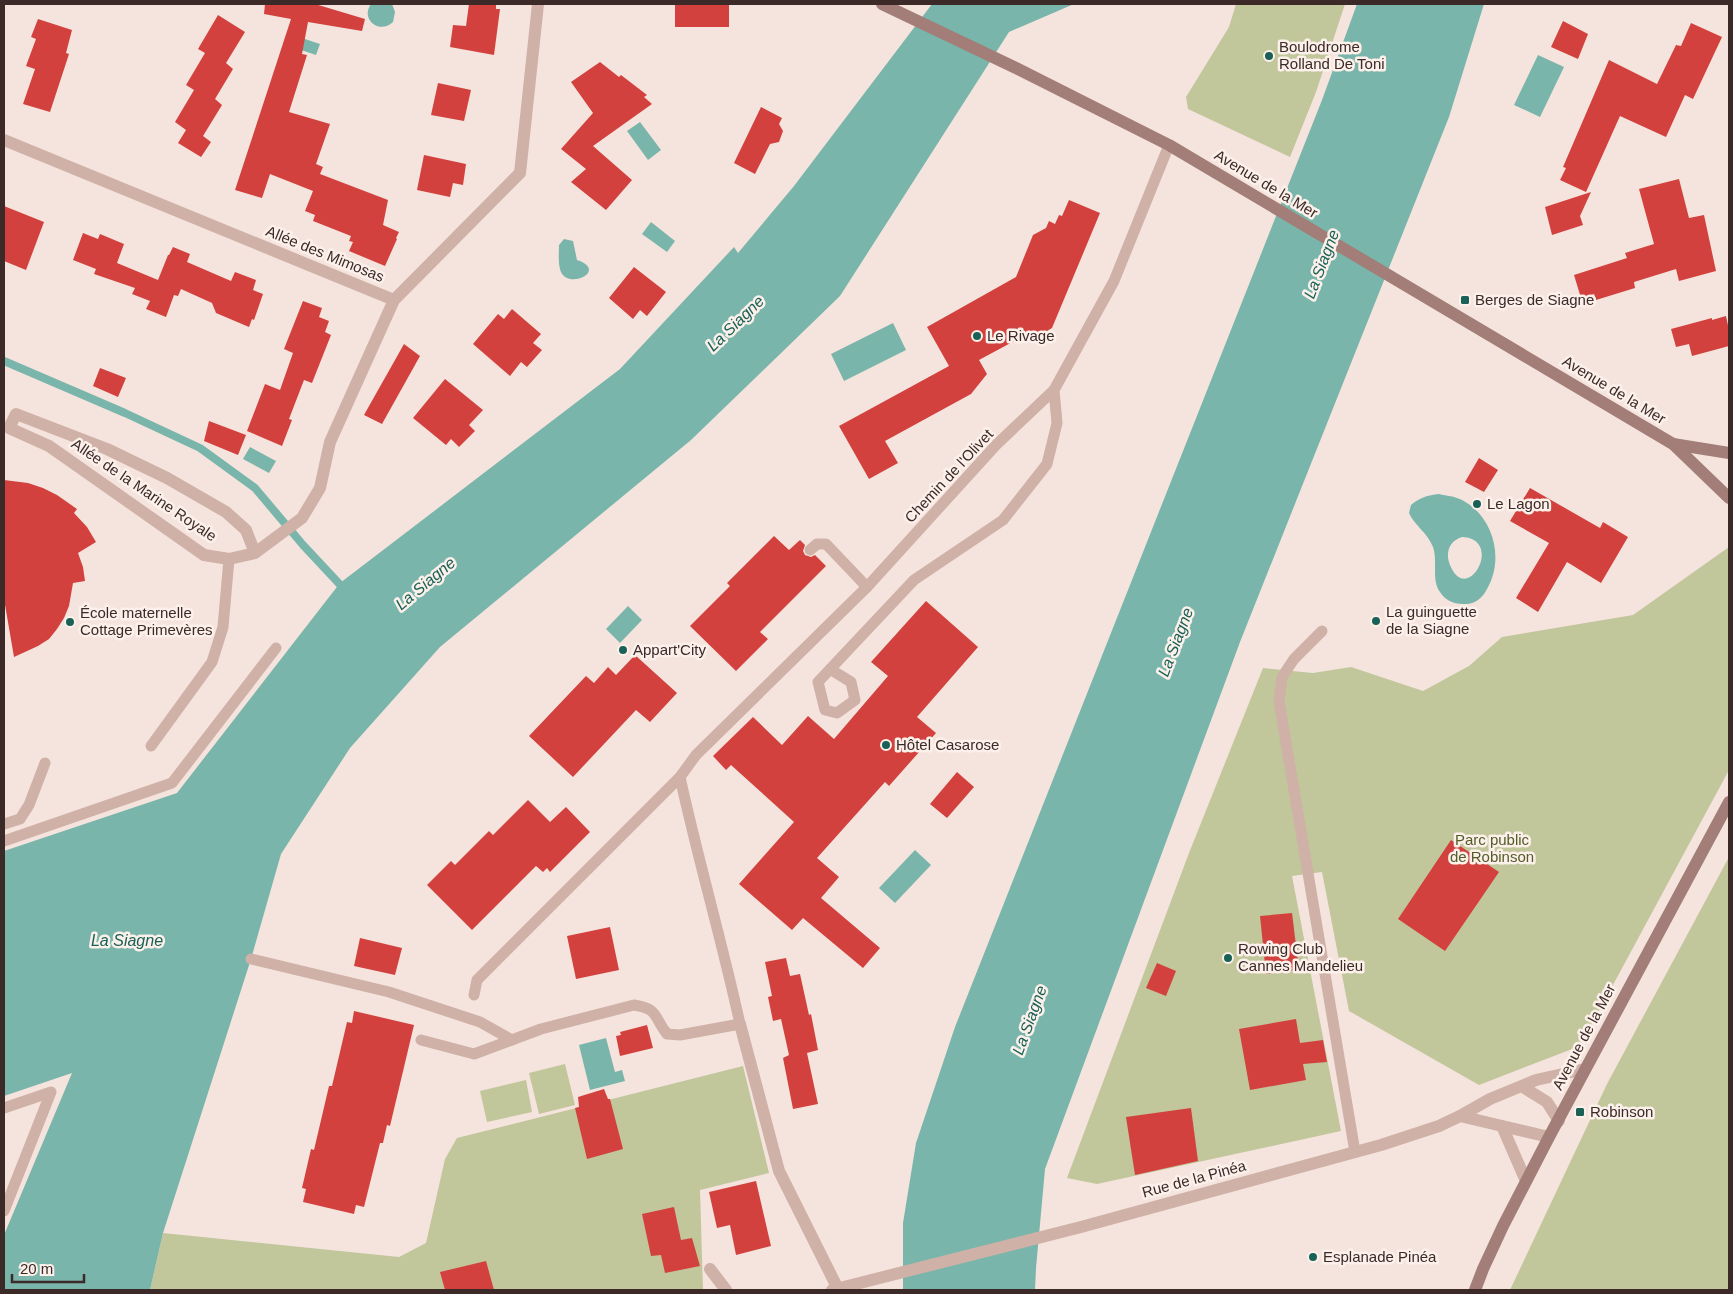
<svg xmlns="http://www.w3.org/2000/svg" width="1733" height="1294" viewBox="0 0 1733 1294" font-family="Arial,sans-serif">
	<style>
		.green { fill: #c1c69b }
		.water { fill: #79b5aa; fill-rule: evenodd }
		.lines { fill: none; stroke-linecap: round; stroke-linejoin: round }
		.stream { stroke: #79b5aa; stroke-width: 8 }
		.building { fill: #d2413e }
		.lane { stroke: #cfb1a7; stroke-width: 11 }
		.street { stroke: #cfb1a7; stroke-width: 12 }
		.secondary { stroke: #a37e78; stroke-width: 12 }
		.poi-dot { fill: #196156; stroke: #fcf0ea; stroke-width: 2 }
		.labels { text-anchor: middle; stroke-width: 5; stroke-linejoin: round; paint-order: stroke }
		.poi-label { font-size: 15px; fill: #3b2a28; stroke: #fcf0ea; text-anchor: start }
		.street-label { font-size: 15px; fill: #3b2a28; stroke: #fcf0ea }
		.park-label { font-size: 15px; fill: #545c29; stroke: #fcf0ea }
		.water-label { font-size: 16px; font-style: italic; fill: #196156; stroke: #fcf0ea }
	</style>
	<rect width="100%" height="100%" fill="#f5e4dd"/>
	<g class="green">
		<path d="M1236,4H1345L1316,92L1290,157L1188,109L1186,97L1229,27Z"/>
		<path d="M1729,547V770L1580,1046L1479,1085L1349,1011L1322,872L1292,876L1341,1131L1097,1184L1067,1178L1189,853L1263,668L1313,673L1351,667L1423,691L1469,666L1502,637L1633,615Z"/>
		<path d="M1729,857V1290H1510L1607,1084Z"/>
		<path d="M565,1064L575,1105L539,1114L529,1073Z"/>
		<path d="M743,1066L769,1173L700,1190L703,1290H150L163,1233L399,1257L426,1243L445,1159L457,1138Z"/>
		<path d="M526,1080L532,1112L487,1122L480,1091Z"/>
	</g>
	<g class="water">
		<path d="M371,4H392L395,12L393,22C379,35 360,19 371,4Z"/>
		<path d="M932,4H1074L1009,32L840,296L691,440L440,647L350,748L281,854L251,959L163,1233L150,1290H4V1235L72,1073L4,1096V851L177,793L340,583L620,369L734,247L738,253L794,186Z"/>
		<path d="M1357,4H1484L1449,117L1240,642L1045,1169L1036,1268L1035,1290H903V1223L916,1143L955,1027L1322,100Z"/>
		<path d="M287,33L320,44L316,55L283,44Z"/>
		<path d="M1538,55L1564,67L1540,117L1514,105Z"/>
		<path d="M640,122L661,150L648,160L627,131Z"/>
		<path d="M651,222L675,241L667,252L642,234Z"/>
		<path d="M564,239L573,241L577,260C610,271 565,292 560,269C558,261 559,252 559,245Z"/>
		<path d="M893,323L906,350L844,381L831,354Z"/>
		<path d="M250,447L276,461L269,473L243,459Z"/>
		<path d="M1439,494C1447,496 1454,496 1462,500C1493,516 1505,558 1487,589C1482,599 1474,605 1463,604C1453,604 1445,600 1440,592C1431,580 1438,561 1433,547C1427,532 1414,525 1409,513L1411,505C1419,498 1428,495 1439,494ZM1462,537C1505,539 1467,607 1450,565C1445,553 1449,541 1462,537Z"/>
		<path d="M628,606L642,620L620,643L606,629Z"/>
		<path d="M915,850L931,865L895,903L879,888Z"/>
		<path d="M606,1038L615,1072L622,1070L625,1081L590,1090L579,1045Z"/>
	</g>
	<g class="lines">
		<path class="stream" d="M4,361L125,413L200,448L255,488L303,545L346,591"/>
	</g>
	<g class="building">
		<path d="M265,4H315L365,19L362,31L308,22L302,54L307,55L289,112L330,124L316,164L323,167L320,174L388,200L383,225L399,232L396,238L397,239L385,266L349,251L353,242L349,241L351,236L313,221L315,215L305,211L313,191L270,174L262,198L235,190L291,19L264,14Z"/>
		<path d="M469,4H496V9H500L494,55L450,47L453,25L466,26Z"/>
		<rect x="675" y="4" width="54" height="23"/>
		<path d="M218,15L245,32L226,63L233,69L215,99L222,105L203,136L211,142L201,157L178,143L186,130L175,122L194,90L186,85L205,53L198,49Z"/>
		<path d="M38,19L72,30L66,53L69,54L50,112L23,104L35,69L26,66L36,39L31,37Z"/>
		<path d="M1563,21L1588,34L1578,59L1551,47Z"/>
		<path d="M1691,23L1722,37L1693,99L1685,95L1666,137L1620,116L1586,192L1560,180L1566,168L1563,167L1609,60L1657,84L1676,45L1681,46Z"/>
		<path d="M600,62L619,77L621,75L647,95L644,97L652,104L593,146L632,180L606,210L571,182L586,169L561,149L593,113L571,82Z"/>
		<path d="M438,83L471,90L464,121L431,115Z"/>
		<path d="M761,107L782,118L779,124L783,131L779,142L770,144L755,174L734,163Z"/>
		<path d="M424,155L466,164L463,185L453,183L450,197L417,190Z"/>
		<path d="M1679,179L1689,218L1704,215L1716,271L1679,281L1676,269L1634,282L1635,288L1596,300L1594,294L1581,298L1574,275L1627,258L1625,253L1654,244L1639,189Z"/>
		<path d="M1591,192L1580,216L1583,225L1552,235L1545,207Z"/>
		<path d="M1069,200L1100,213L1052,328L1032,340L1029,333L979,360L987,374L971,394L885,441L898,463L869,479L839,426L949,366L927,327L1016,277L1033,235L1046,228L1049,221L1055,224L1059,215L1062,216Z"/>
		<path d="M4,206L44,222L26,270L4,261Z"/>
		<path d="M83,233L98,239L100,234L124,244L117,263L158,280L168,255H169L173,247L190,254L187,262L231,281L235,272L256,280L253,290L263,294L254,320L252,319L249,327L216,313L212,303L181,289L178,296L174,295L166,317L146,309L150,301L132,294L135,288L94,274L96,269L73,260Z"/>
		<path d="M634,267L666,292L647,316L640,310L633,319L609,298Z"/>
		<path d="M303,301L322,308L319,317L329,321L325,332L331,335L312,383L304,380L289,419L292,420L282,446L247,431L265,384L280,390L293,353L284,349Z"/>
		<path d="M512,309L541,334L533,343L542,350L527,367L521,362L510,376L473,344L498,314L504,319Z"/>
		<path d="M1726,316L1729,330V346L1692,356L1689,344L1676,347L1671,329L1712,318V320Z"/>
		<path d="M404,344L420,356L382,424L364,415Z"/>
		<path d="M100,368L126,378L118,397L93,386Z"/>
		<path d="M445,379L483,410L469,425L475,431L459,447L451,439L446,445L413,418Z"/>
		<path d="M209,421L246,435L238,455L204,441Z"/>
		<path d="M1479,458L1498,470L1484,492L1465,482Z"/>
		<path d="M4,480L28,483L43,488L57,495L77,509L74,513L87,527L96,542L78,553L83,567L85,581L73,583L69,606L64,618L57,629L49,639L38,646L14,657L4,599Z"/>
		<path d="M1530,488L1600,528L1603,522L1628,537L1601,583L1567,562L1538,612L1516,598L1549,543L1510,521Z"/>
		<path d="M774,536L789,550L800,540L805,545L803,551L805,555L811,557L815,555L826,566L760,632L768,639L736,671L690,626L730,586L727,583Z"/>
		<path d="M926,601L978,647L917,717L936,733L889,786L885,782L817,858L839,877L821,898L880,948L863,968L803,918L792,930L739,884L794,822L731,765L726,770L713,756L753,717L782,745L808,716L834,739L888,676L871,662Z"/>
		<path d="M635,655L677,693L650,722L636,710L573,777L529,736L586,676L594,683L608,667L616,675Z"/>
		<path d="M957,772L974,787L947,818L930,804Z"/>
		<path d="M528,800L550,822L566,807L590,832L550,872L547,868L543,872L536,866L472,930L427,885L451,861L455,865L489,831L493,835Z"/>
		<path d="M1451,840L1499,872L1445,951L1398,919Z"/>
		<path d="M1292,913L1299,970L1266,974L1260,916Z"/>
		<path d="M610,927L619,970L576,979L567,936Z"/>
		<path d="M360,938L402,948L395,975L354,966Z"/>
		<path d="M786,958L790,976L800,974L809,1015L811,1014L818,1050L807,1053L818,1104L793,1109L783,1058L789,1055L781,1019L773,1021L768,997L772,996L765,962Z"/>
		<path d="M1157,963L1176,971L1166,996L1146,988Z"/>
		<path d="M354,1011L414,1025L390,1126L387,1125L383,1143H380L364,1207L356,1205L354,1214L303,1202L306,1189L302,1188L311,1149L314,1150L329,1086H332L347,1022L352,1023Z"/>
		<path d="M1296,1019L1300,1043L1323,1040L1327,1062L1303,1064L1306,1080L1250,1090L1239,1029Z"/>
		<path d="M647,1025L653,1048L620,1056L616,1036L621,1035L620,1032Z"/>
		<path d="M604,1089L608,1099H610L623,1149L587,1159L575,1108L579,1107L578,1097Z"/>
		<path d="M1191,1108L1198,1161L1135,1175L1126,1117Z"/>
		<path d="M756,1181L771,1246L736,1255L730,1225L717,1228L709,1192Z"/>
		<path d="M674,1207L681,1240L692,1238L700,1266L665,1273L661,1255L651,1256L642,1214Z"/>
		<path d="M486,1261L494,1290H445L440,1272Z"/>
	</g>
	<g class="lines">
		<g class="lane">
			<path d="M810,550L817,544H826L867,587"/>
			<path d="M1322,631L1294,659L1282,677L1279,701L1355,1152"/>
			<path d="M830,669L851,682L855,700L837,713L825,710L818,682L914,580L1003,520L1047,464L1057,423L1054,390"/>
			<path d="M151,746L212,662L223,627L229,559"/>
			<path d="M4,824L20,819L29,805L45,763"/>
			<path d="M4,841L172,783L276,648"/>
			<path d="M251,959L389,992L480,1022L512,1040"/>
			<path d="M474,995L477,980L680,777L696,755L867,587L996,445L1054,390L1114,281L1169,145"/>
			<path d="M421,1040L474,1054L541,1029L634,1005C659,1009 653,1016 667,1034L680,1035L740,1024C722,941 698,860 680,777"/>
			<path d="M4,1108L51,1092L4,1211"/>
		</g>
		<g class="street">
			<path d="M4,140L394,300"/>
			<path d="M255,553L246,530L226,512L167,478L107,449L16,414L9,428L49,446L204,555L229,559L255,553L302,518L320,488L330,442L394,300L520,173L538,4"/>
			<path d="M740,1024L779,1171L838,1289"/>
			<path d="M1523,1087L1547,1102L1559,1121"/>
			<path d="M1460,1116L1502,1126L1526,1181"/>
			<path d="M1502,1126L1549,1137"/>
			<path d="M710,1269L726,1290"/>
			<path d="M832,1290L1081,1227L1381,1145L1439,1126L1460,1116L1490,1099L1536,1080L1585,1069"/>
		</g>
		<g class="secondary">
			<path d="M882,4L1016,68L1169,145L1673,444L1729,498"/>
			<path d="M1673,444L1729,453"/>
			<path d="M1475,1290L1483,1269L1503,1226L1549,1137L1729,802"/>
		</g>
	</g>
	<g class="poi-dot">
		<circle cx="1269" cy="56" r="5"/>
		<rect x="1460" y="295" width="10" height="10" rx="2.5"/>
		<circle cx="977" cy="336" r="5"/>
		<circle cx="1477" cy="504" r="5"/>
		<circle cx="1376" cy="621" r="5"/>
		<circle cx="70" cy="622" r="5"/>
		<circle cx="623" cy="650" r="5"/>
		<circle cx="886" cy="745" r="5"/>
		<circle cx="1228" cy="958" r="5"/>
		<rect x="1575" y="1107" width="10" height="10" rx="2.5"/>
		<circle cx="1313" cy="1257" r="5"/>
	</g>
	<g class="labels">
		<g class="poi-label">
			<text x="1279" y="52">Boulodrome<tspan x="1279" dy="17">Rolland De Toni</tspan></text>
			<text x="1475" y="305">Berges de Siagne</text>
			<text x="987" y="341">Le Rivage</text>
			<text x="1487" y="509">Le Lagon</text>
			<text x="1386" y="617">La guinguette<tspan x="1386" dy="17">de la Siagne</tspan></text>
			<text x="80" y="618">École maternelle<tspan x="80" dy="17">Cottage Primevères</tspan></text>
			<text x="633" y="655">Appart'City</text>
			<text x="896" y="750">Hôtel Casarose</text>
			<text x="1238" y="954">Rowing Club<tspan x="1238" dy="17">Cannes Mandelieu</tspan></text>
			<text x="1590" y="1117">Robinson</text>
			<text x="1323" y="1262">Esplanade Pinéa</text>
		</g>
		<g class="street-label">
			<text transform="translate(1266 184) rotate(31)" y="5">Avenue de la Mer</text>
			<text transform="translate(325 254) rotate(22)" y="5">Allée des Mimosas</text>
			<text transform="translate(1614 390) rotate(31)" y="5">Avenue de la Mer</text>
			<text transform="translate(949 476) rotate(-47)" y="5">Chemin de l'Olivet</text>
			<text transform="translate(144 490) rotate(34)" y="5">Allée de la Marine Royale</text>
			<text transform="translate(1584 1037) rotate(-62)" y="5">Avenue de la Mer</text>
			<text transform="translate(1194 1179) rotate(-15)" y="5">Rue de la Pinéa</text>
		</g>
		<g class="park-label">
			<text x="1492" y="845">Parc public<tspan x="1492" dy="17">de Robinson</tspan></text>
		</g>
		<g class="water-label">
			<text transform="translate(1321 264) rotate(-69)" y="6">La Siagne</text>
			<text transform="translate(735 323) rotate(-44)" y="6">La Siagne</text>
			<text transform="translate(425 583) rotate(-40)" y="6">La Siagne</text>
			<text transform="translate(1175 642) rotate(-69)" y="6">La Siagne</text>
			<text x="127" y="946">La Siagne</text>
			<text transform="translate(1029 1020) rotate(-70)" y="6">La Siagne</text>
		</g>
	</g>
	<rect width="1733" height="1294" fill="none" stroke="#3b2a28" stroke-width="10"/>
	<path d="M12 1274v8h72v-8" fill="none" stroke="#3b2a28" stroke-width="2.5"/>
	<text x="20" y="1274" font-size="15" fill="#3b2a28" stroke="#fcf0ea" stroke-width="4" paint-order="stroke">20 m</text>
</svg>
